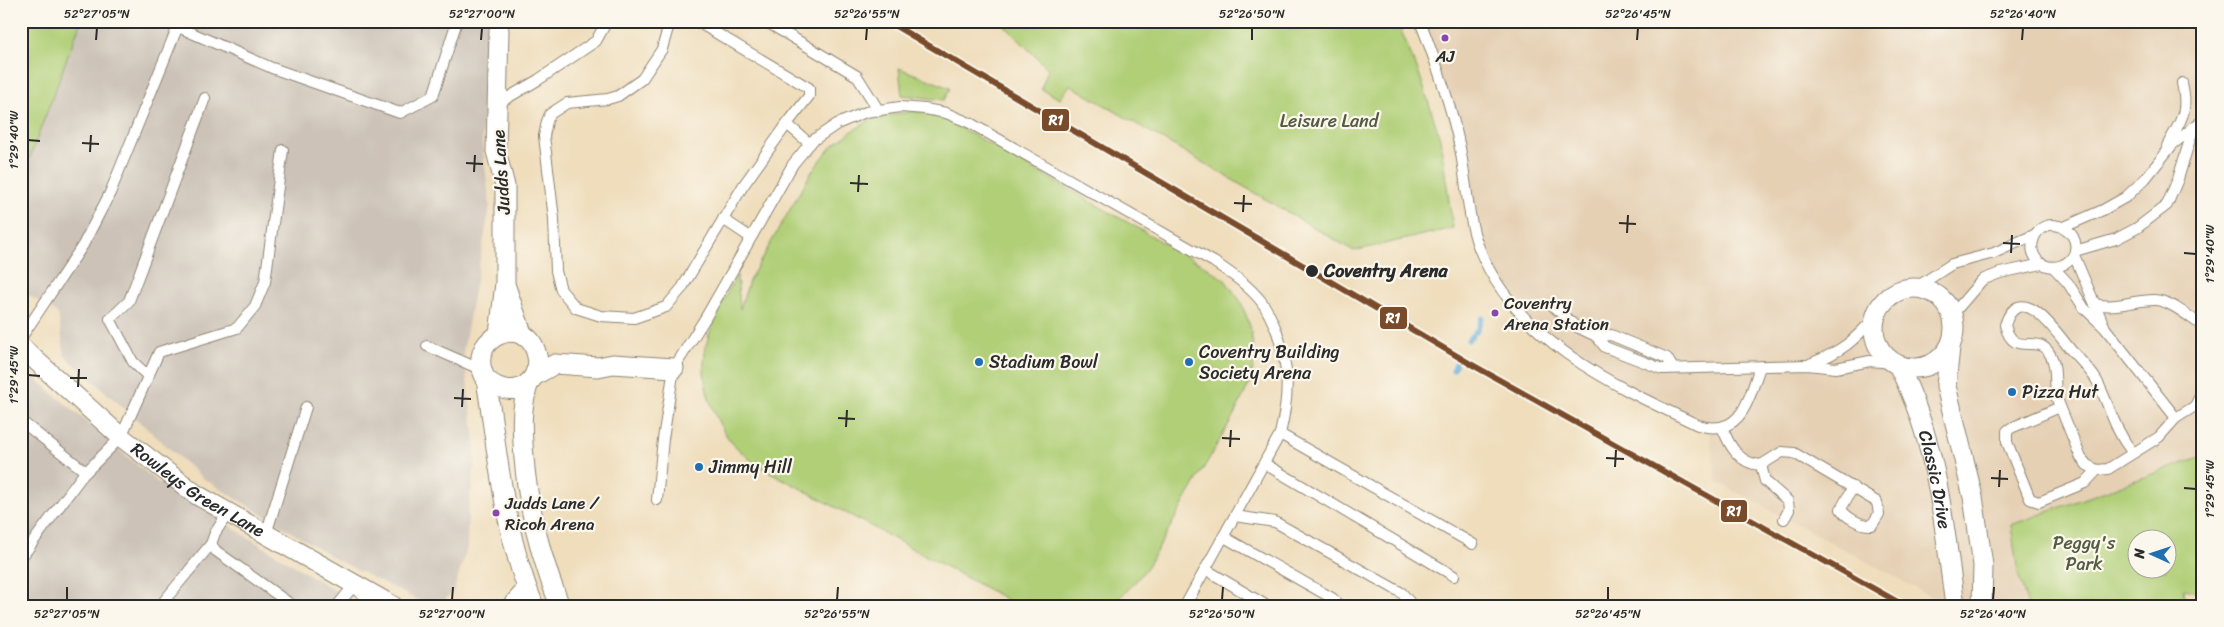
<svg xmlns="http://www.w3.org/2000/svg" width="2224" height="627" viewBox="0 0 2224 627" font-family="Sriracha,sans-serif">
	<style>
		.built { fill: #e5d0b4 }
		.industrial { fill: #ccc2b8 }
		.green { fill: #b0cf77; stroke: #6e7d51; fill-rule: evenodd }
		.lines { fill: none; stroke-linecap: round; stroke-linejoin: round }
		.stream { stroke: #65b0de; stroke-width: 5 }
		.service-casing { stroke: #8d8473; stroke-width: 12 }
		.minor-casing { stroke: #8d8473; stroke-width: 21 }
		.service { stroke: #fff; stroke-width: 10 }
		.minor { stroke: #fff; stroke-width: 19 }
		.rail-1-casing { stroke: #fbf7ec; stroke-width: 10 }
		.rail-1 { stroke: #7a4b2a; stroke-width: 6 }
		.ticks { fill: none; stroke: #2b2b2b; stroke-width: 2 }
		.bus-dot { fill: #8e44ad; stroke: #fbf7ec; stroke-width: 2 }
		.stop-dot { fill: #2b2b2b; stroke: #fbf7ec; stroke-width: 2 }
		.poi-dot { fill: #1f6fb2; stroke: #fbf7ec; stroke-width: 2 }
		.labels { text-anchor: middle; stroke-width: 4.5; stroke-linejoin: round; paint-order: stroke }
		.bus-label { font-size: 17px; fill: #2b2b2b; stroke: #fbf7ec; text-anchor: start }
		.park-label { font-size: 18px; fill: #535c42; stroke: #fbf7ec }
		.street-label { font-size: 18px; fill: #2b2b2b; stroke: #fbf7ec }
		.stop-label { font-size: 18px; font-weight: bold; fill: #2b2b2b; stroke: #fbf7ec; text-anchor: start }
		.poi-label { font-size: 18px; fill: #2b2b2b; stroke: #fbf7ec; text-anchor: start }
		.line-badge { stroke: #fbf7ec; stroke-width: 2 }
		.badge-label { font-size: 14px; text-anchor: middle; font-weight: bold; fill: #fff }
		.neatline { fill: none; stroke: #2b2b2b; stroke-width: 2 }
		.ticks-label { font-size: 12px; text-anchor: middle; fill: #2b2b2b }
	</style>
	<rect width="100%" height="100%" fill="#fbf7ec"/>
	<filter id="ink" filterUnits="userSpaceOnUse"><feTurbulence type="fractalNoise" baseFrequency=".02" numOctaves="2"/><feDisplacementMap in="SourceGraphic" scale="10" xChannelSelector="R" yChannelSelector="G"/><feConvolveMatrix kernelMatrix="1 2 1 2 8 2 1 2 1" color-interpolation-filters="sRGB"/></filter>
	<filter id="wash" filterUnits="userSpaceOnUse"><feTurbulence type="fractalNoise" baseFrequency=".0096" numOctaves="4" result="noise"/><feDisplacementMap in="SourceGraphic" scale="20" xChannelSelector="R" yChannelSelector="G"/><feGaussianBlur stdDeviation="1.12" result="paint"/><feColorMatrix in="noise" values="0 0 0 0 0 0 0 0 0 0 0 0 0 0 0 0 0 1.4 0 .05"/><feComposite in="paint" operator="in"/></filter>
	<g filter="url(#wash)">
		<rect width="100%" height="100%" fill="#efddbb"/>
		<path class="built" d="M1420,21H2203V456L2011,525L2018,574L2028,606H1946L1894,576L1716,481L1709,428L1623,387L1532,327L1478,247L1467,183Z"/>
		<g class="industrial">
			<path d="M81,21H487L482,143L490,206L463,351L475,440V464L468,511L467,548L454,590L439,606H430L341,562L204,479L65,356L58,314L21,290V181Z"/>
			<path d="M21,366L156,481L360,606H21Z"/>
		</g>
		<g class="green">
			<path d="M21,21H81L21,181Z"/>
			<path d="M1000,21H1397L1420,76L1440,138L1453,228L1354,251L1070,85L1060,99L1041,89L1048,69Z"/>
			<path d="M899,68L950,88L944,100L902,95Z"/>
			<path d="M914,111L933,114L952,123L1203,265L1225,280L1241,302L1250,326L1254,351L1252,378L1235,413L1148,566C1136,581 1124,598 1105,606H1019L757,465C750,459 741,452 734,445C724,434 718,422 713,409C691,357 713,320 737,275L740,309L749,281L812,171L831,147L852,131L874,118Z"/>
			<path d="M2203,456V593L2183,589L2185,603L2176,606H2028L2018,574L2011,525ZM2136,540H2166V570H2136Z"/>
		</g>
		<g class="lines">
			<g class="stream">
				<path d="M1468,340L1477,330L1482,318"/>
				<path d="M1453,370L1457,361"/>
			</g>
		</g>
	</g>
	<g filter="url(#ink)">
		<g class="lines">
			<defs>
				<g id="service">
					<path d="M670,21L662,49L642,79L618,96L608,99L567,103L550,114L547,121L544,136L554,219L556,271L561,290L576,308L601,316L634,318L666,307L682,288L743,186L787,124L809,96V88L696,21"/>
					<path d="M765,21L857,76L879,111"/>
					<path d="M1420,21C1436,62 1451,104 1460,148C1466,178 1468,221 1479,248C1516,341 1613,385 1698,425C1742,438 1748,400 1760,367"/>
					<path d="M178,27L272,68L400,113L433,96L457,21"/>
					<path d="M497,104L538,80L596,41L607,21"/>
					<path d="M787,124L810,144"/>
					<path d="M2167,146C2181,120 2189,113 2182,83"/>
					<path d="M723,219L750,237"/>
					<path d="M2064,227L2103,210L2126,197L2145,179L2173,144L2203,120"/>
					<path d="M2075,251L2116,239L2137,228L2167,205L2178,179L2194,126"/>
					<path d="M2074,255C2060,277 2027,266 2033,241C2040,212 2084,226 2074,255L2105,328"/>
					<path d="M2054,268L2068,283L2084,308L2105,328L2176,418"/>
					<path d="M1915,288L1952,264L1994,253L2036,234"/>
					<path d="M2095,304C2115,309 2134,300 2154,300C2170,300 2189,317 2203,326"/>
					<path d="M1552,305L1575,326L1596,336L1605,347L1662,369L1807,365L1836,368L1870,361L1893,363"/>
					<path d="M1952,315L1982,280L2000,273L2042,264"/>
					<path d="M1596,336L1611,335L1667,358L1673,368"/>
					<path d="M21,338L83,245L110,193L180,21"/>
					<path d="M427,346L482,370"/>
					<path d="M1810,364C1842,351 1853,342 1876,316"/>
					<path d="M148,376L133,362L110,319L129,301L205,98"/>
					<path d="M2060,407L2011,428L2007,431V442L2030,499L2039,502L2085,483L2097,470"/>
					<path d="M21,421L86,472"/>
					<path d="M1722,427C1729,445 1739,464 1761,465L1782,452L1794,453L1877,502L1879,514L1872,525C1862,526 1846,518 1841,509L1853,487"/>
					<path d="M1280,434L1473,544"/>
					<path d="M2133,453C2114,430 2110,406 2097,381C2090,369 2079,359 2070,349C2056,332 2020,278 2005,325C2013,357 2033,335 2047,350C2059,364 2053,383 2057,399L2081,458L2087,465L2097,470L2108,469L2159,437L2176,418L2195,406L2203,390"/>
					<path d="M1265,464L1454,576"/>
					<path d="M1761,465L1765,481L1788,501L1789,510L1784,519"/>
					<path d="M657,500L663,439L674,368L706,317L793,164L812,141L837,124L866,112L900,107L925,109L946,113L970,123L1214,262C1232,274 1248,285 1261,301C1268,310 1273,322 1277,332C1290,370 1289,396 1280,434L1185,606"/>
					<path d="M228,513L215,533L211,544L216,551L293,606"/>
					<path d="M1235,516L1275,522L1402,593L1411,604L1409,606"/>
					<path d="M266,534L306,407"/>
					<path d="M1224,537L1332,598L1341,606"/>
					<path d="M21,558L82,476L121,437L159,352L237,328L255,306L265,282L283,150"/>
					<path d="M1205,569L1267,606"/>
					<path d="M160,606L211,544"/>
					<path d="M337,606L355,584"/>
				</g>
				<g id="minor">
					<path d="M506,287L523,336"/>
					<circle cx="1914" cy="328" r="40"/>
					<path d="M499,334L505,283V186L496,151L499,30"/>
					<path id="s1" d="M21,347L121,437L197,495L393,606"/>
					<path d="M1950,347L1946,386L1973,497L1983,565L1982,606"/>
					<path id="s2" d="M1898,365C1937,442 1944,522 1955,606"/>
					<path d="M534,376L555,364L598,367L613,364L674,368"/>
					<path d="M486,379C503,395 531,394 537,367C539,361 537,355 535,349C522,314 463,339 486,379C498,454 504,535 534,606"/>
					<path d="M529,382C520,409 522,430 524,458C528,509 541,558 560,606"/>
					<path d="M512,606L527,589"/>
				</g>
			</defs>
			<use href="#service" class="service-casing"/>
			<use href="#minor" class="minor-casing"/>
			<use href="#service" class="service"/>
			<use href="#minor" class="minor"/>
			<defs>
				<path id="rail-1" d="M887,21L1469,363L1905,606"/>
			</defs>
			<use href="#rail-1" class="rail-1-casing"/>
			<use href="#rail-1" class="rail-1"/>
		</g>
	</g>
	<path class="ticks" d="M96,40L97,28M481,40L482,28M866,40L867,28M1252,40V28M1637,40L1638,28M2022,40L2023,28M28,140L40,141M82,143L99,144M90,152L91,135M466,163L483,164M474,172L475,155M850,183L868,184M858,192L859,175M1234,203L1252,204M1243,212L1244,195M1619,223L1636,224M1627,233L1628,215M2003,243L2020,244M2011,253L2012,235M2184,253L2196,254M28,375L40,376M70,378H87M78,387L79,369M454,398L471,399M462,407L463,389M838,418L855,419M846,427L847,410M1222,438L1240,439M1230,447L1231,430M1606,458L1624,459M1615,467L1616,450M1991,478L2008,479M1999,487L2000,470M2184,488L2196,489M67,600V587M452,600L453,587M837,600L838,587M1222,600L1223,587M1608,600V587M1993,600L1994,587"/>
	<g class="bus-dot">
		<circle cx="1445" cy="38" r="4.5"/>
		<circle cx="1495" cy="313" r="4.5"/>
		<circle cx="496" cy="513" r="4.5"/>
	</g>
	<circle class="stop-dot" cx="1312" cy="271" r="7"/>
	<g class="poi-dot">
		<circle cx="979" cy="362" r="5"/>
		<circle cx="1189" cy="362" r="5"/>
		<circle cx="2012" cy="392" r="5"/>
		<circle cx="699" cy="467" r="5"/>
	</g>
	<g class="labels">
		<g class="bus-label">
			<text x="1445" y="62" text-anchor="middle">AJ</text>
			<text x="1504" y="309">Coventry<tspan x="1504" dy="21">Arena Station</tspan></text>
			<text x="505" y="509">Judds Lane /<tspan x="505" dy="21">Ricoh Arena</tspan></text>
		</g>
		<g class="park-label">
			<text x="1329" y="127">Leisure Land</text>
			<text x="2084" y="549">Peggy's<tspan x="2084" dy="21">Park</tspan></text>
		</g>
		<g class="street-label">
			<text transform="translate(501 172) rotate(-94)" y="6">Judds Lane</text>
			<text dy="6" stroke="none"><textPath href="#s2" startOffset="121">Classic Drive</textPath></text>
			<text dy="6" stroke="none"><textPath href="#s1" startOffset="228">Rowleys Green Lane</textPath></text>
		</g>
		<g class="stop-label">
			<text x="1324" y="277">Coventry Arena</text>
		</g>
		<g class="poi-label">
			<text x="1199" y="358">Coventry Building<tspan x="1199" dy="21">Society Arena</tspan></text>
			<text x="989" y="368">Stadium Bowl</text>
			<text x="2022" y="398">Pizza Hut</text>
			<text x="709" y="473">Jimmy Hill</text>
		</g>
	</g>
	<g class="line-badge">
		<rect x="1041" y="108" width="29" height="24" rx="5" fill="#7a4b2a"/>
		<rect x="1379" y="306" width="29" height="24" rx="5" fill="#7a4b2a"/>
		<rect x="1720" y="499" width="28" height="24" rx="5" fill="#7a4b2a"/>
	</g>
	<g class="badge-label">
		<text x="1056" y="125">R1</text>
		<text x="1393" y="323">R1</text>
		<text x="1734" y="516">R1</text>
	</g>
	<rect width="2224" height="627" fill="none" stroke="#fbf7ec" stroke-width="55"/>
	<g transform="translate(2152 554) rotate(273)"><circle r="24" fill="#fbf7ec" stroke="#a8a59f"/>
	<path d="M0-4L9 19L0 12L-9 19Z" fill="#1f6fb2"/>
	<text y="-8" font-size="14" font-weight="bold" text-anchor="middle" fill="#2b2b2b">N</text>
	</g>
	<rect x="28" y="28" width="2168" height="572" class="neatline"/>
	<g class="ticks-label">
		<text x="97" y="18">52°27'05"N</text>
		<text x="482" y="18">52°27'00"N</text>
		<text x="867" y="18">52°26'55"N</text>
		<text x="1252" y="18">52°26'50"N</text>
		<text x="1638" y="18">52°26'45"N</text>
		<text x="2023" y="18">52°26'40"N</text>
		<text transform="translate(14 140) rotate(-90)" y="4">1°29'40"W</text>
		<text transform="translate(2210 254) rotate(-90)" y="4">1°29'40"W</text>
		<text transform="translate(14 375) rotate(-90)" y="4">1°29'45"W</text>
		<text transform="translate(2210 489) rotate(-90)" y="4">1°29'45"W</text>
		<text x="67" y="618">52°27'05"N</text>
		<text x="452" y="618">52°27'00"N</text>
		<text x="837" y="618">52°26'55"N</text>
		<text x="1222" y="618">52°26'50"N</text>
		<text x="1608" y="618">52°26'45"N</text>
		<text x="1993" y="618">52°26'40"N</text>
	</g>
</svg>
